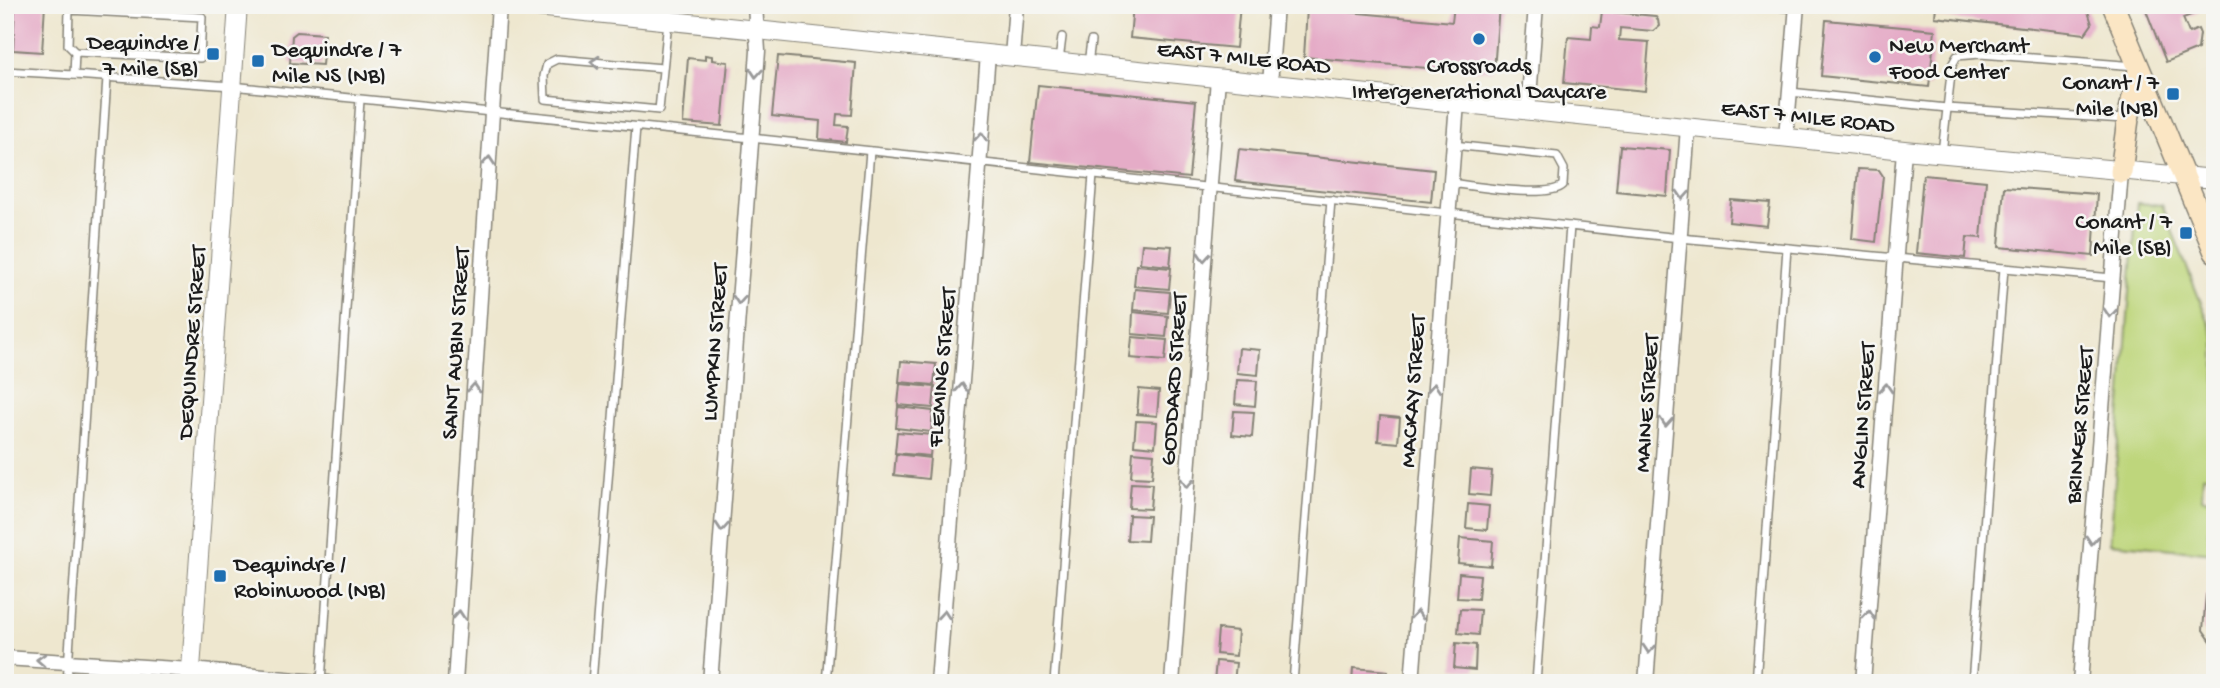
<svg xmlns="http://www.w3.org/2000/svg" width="2220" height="688" viewBox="0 0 2220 688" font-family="'Gochi Hand',sans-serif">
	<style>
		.green { fill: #bed67b; stroke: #6d794c; stroke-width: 2 }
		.building { fill: #e5acc7 }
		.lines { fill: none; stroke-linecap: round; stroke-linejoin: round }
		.service-casing { stroke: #858276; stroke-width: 10 }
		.minor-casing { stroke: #858276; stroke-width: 17 }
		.tertiary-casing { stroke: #858276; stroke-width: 20 }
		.secondary-casing { stroke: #858276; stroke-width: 24 }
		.service { stroke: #fff; stroke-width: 7 }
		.minor { stroke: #fff; stroke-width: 14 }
		.tertiary { stroke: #fff; stroke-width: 18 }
		.secondary { stroke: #fbe6c4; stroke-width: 21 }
		.oneway { stroke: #999 }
		.poi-dot { fill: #1f6fb2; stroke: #f6f6f2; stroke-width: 2.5 }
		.labels { text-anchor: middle; stroke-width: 5; stroke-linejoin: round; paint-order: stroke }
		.poi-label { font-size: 23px; fill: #1c1c1c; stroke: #f6f6f2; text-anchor: end }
		.street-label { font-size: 23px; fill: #1c1c1c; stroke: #f6f6f2 }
	</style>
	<rect width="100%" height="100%" fill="#f6f6f2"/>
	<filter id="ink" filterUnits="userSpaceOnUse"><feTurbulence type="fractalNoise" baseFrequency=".0143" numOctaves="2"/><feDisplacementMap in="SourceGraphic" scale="14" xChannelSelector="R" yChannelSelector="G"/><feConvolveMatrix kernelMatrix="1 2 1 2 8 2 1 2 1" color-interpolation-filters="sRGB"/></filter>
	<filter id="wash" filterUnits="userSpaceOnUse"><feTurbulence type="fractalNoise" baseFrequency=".00686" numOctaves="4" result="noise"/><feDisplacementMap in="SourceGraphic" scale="28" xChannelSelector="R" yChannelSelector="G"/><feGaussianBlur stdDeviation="1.57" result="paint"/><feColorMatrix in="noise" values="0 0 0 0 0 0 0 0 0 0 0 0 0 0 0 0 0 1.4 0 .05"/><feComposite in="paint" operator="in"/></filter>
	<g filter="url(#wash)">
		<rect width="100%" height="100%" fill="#eee7cf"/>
		<path class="green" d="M2137,203L2162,205L2215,338V476L2203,475L2202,498L2211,499L2209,541L2215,542V553L2110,543Z"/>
		<g id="blocks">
			<g class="building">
				<path d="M15,5H45L42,52L13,50Z"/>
				<path d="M1133,5H1240L1236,48L1130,38Z"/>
				<path d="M1454,5H1499L1494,71L1449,68V70L1304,57L1307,8L1452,22Z"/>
				<path d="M1936,5H2086L2092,24L2085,34L1935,17Z"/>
				<path d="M2144,5H2197L2199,12L2183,18L2189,33L2198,29L2200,34L2198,49L2166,62Z"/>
				<path d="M1602,11L1655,16L1658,20L1659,26L1653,31L1620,28L1619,40L1649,42L1645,91L1564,83L1568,37L1591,39L1592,26L1600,27Z"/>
				<path d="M1826,20L1935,30L1929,87L1821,76Z"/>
				<path d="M297,32L325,34L322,65L290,63L292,36Z"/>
				<path d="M705,55L712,56V60L728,62L722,126L683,123L688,58L705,60Z"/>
				<path d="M778,56L856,63L852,115L837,114L836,125L848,126L846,142L819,139L820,121L772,116Z"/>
				<path d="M1038,85L1196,101L1189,178L1030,162Z"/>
				<path d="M1620,146L1670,150L1667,196L1616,191Z"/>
				<path d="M1239,149L1434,170L1431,202L1235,181Z"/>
				<path d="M1858,169L1879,170L1883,176L1876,242L1852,239Z"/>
				<path d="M1923,175L1986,181L1981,238L1967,237L1965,258L1916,253Z"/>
				<path d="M2004,187L2097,194L2093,256L1999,247Z"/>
				<path d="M1731,200L1770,203L1767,226L1729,222Z"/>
				<path d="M1142,244L1172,246L1170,266L1140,263Z"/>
				<path d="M1136,265L1171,268L1169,289L1134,286Z"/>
				<path d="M1135,289L1170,292L1168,313L1133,310Z"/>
				<path d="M1133,312L1168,316L1166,337L1132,334Z"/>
				<path d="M1132,337L1167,340L1165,361L1130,358Z"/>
				<path d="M1239,348L1260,350L1258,375L1237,373Z"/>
				<path d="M901,361L936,364L934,385L899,382Z"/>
				<path d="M1237,380L1257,381L1255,406L1235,404Z"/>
				<path d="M900,384L935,387L933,408L898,405Z"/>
				<path d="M1139,389L1159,391L1157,416L1137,414Z"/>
				<path d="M898,407L933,411L931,432L896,428Z"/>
				<path d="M1234,411L1254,412L1252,437L1232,435Z"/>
				<path d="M1380,416L1400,418L1398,443L1378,441Z"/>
				<path d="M1136,421L1157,422L1155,447L1134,445Z"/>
				<path d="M897,432L932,435L930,456L895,453Z"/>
				<path d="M1133,452L1154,454L1152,478L1131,477Z"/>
				<path d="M896,454L930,458L928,479L894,475Z"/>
				<path d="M1471,469L1492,471L1490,496L1469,494Z"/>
				<path d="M1131,483L1152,484L1150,509L1129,508Z"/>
				<path d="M1468,504L1489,506L1487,530L1466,528Z"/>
				<path d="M1129,515L1149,516L1147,541L1127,540Z"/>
				<path d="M1460,538L1493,541L1491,566L1458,563Z"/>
				<path d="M1459,573L1480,575L1478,599L1457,598Z"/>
				<path d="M2215,586V647L2203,630L2206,595Z"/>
				<path d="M1460,609L1480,610L1478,635L1458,633Z"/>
				<path d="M1218,629L1238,631L1236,656L1216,654Z"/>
				<path d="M1456,643L1476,645L1475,670L1454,668Z"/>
				<path d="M1216,661L1236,663L1234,683H1214Z"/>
				<path d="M1353,668L1388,671L1387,683H1352Z"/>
			</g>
		</g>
	</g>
	<g filter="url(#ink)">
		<use href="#blocks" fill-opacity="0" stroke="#858276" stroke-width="2"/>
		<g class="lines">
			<defs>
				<g id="service">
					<path d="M1762,5L1796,9"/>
					<path d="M69,10L202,17L200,58L75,52L68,45Z"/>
					<path d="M1059,61L1062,37"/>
					<path d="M1088,64L1091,41"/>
					<path d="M663,68L557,59L547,64L544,76L545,99L659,110L668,21"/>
					<path d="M5,71L74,75L75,52"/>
					<path d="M74,75L232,86L751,138L1680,238L2112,278"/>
					<path d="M1790,92L1947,108L2124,119"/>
					<path d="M1942,153L1952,65L1957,56L1980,54L2136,66"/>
					<path d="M1451,183C1473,186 1549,199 1563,185L1564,169L1557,156L1453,145"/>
					<path d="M321,682L360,100"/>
					<path d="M67,683L107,78"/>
					<path d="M592,683L636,127"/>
					<path d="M826,683L870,151"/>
					<path d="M1054,683L1093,175"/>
					<path d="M1293,683L1331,200"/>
					<path d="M1536,683L1570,226"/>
					<path d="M1756,683L1787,248"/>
					<path d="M1972,683L2004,268"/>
				</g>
				<g id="minor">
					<path d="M1012,57L1016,5"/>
					<path d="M1270,84L1276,5"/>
					<path d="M1528,111L1536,5"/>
					<path d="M1786,137L1797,5"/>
					<path d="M5,658L191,670L329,683"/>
					<path d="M455,683L499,5"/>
					<path d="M710,683L758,51L755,5"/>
					<path d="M938,683L988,54"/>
					<path d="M1172,683L1218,78"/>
					<path d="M1412,683L1457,103"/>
					<path d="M1646,683L1688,127"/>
					<path d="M1863,683L1904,150"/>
					<path d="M2080,683L2121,172"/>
				</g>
				<g id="tertiary">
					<path d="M518,5L1904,150L2215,179"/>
					<path d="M190,683L238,5"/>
				</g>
				<g id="secondary">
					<path d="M2113,5L2215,252"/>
					<path d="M2121,172L2128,119L2139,70"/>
				</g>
			</defs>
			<use href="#service" class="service-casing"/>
			<use href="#minor" class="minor-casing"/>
			<use href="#tertiary" class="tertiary-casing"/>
			<use href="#secondary" class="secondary-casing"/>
			<use href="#service" class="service"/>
			<use href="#minor" class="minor"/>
			<use href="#tertiary" class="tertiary"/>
			<use href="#secondary" class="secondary"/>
		</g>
		<defs><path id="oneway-chevron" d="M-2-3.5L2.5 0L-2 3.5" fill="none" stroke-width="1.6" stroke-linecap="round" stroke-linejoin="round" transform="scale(1.75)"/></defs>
		<g class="oneway">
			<use href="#oneway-chevron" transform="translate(595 62) rotate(-175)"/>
			<use href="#oneway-chevron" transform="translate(756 73) rotate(94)"/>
			<use href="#oneway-chevron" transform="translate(981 137) rotate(-85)"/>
			<use href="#oneway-chevron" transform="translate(489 161) rotate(-86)"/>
			<use href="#oneway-chevron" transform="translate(1683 195) rotate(94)"/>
			<use href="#oneway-chevron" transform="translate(1204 257) rotate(94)"/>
			<use href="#oneway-chevron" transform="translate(739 300) rotate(94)"/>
			<use href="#oneway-chevron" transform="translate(2110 313) rotate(95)"/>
			<use href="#oneway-chevron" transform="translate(474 388) rotate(-86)"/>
			<use href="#oneway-chevron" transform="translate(962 388) rotate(-85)"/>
			<use href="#oneway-chevron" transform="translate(1434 388) rotate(-86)"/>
			<use href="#oneway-chevron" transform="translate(1886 388) rotate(-86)"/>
			<use href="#oneway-chevron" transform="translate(1666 422) rotate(94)"/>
			<use href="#oneway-chevron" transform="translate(1187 483) rotate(94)"/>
			<use href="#oneway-chevron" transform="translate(722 527) rotate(94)"/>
			<use href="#oneway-chevron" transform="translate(2092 540) rotate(95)"/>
			<use href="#oneway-chevron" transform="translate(459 615) rotate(-86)"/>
			<use href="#oneway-chevron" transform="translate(944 615) rotate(-85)"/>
			<use href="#oneway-chevron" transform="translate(1417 615) rotate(-86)"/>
			<use href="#oneway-chevron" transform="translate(1869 615) rotate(-86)"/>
			<use href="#oneway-chevron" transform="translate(1649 649) rotate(94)"/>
			<use href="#oneway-chevron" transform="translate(41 660) rotate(-177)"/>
		</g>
	</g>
	<g class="poi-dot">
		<circle cx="1479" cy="39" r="7"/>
		<rect x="206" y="47" width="14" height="14" rx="3.5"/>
		<circle cx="1875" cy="57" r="7"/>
		<rect x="251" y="54" width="14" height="14" rx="3.5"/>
		<rect x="2166" y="87" width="14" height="14" rx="3.5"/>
		<rect x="2179" y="226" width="14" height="14" rx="3.5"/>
		<rect x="213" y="569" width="14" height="14" rx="3.5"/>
	</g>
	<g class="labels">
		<g class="poi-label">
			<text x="199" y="49">Dequindre /<tspan x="199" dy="26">7 Mile (SB)</tspan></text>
			<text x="1889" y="52" text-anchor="start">New Merchant<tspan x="1889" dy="26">Food Center</tspan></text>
			<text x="272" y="56" text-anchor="start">Dequindre / 7<tspan x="272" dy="26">Mile NS (NB)</tspan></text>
			<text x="1479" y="72" text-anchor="middle">Crossroads<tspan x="1479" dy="26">Intergenerational Daycare</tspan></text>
			<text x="2159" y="89">Conant / 7<tspan x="2159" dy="26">Mile (NB)</tspan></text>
			<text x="2172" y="228">Conant / 7<tspan x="2172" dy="26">Mile (SB)</tspan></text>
			<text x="234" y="571" text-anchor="start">Dequindre /<tspan x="234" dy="26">Robinwood (NB)</tspan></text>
		</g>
		<g class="street-label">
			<text transform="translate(1244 56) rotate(6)" y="8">EAST 7 MILE ROAD</text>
			<text transform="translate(1808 115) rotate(6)" y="8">EAST 7 MILE ROAD</text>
			<text transform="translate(190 342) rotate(-86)" y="8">DEQUINDRE STREET</text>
			<text transform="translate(713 342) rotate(-86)" y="8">LUMPKIN STREET</text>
			<text transform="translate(454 343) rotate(-86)" y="8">SAINT AUBIN STREET</text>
			<text transform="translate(940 367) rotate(-85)" y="8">FLEMING STREET</text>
			<text transform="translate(1172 379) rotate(-86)" y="8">GODDARD STREET</text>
			<text transform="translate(1411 391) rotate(-86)" y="8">MACKAY STREET</text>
			<text transform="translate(1645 403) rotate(-86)" y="8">MAINE STREET</text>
			<text transform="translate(1861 415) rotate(-86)" y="8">ANGLIN STREET</text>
			<text transform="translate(2078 425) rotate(-85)" y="8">BRINKER STREET</text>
		</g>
	</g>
	<rect width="2220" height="688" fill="none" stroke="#f6f6f2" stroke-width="28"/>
</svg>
